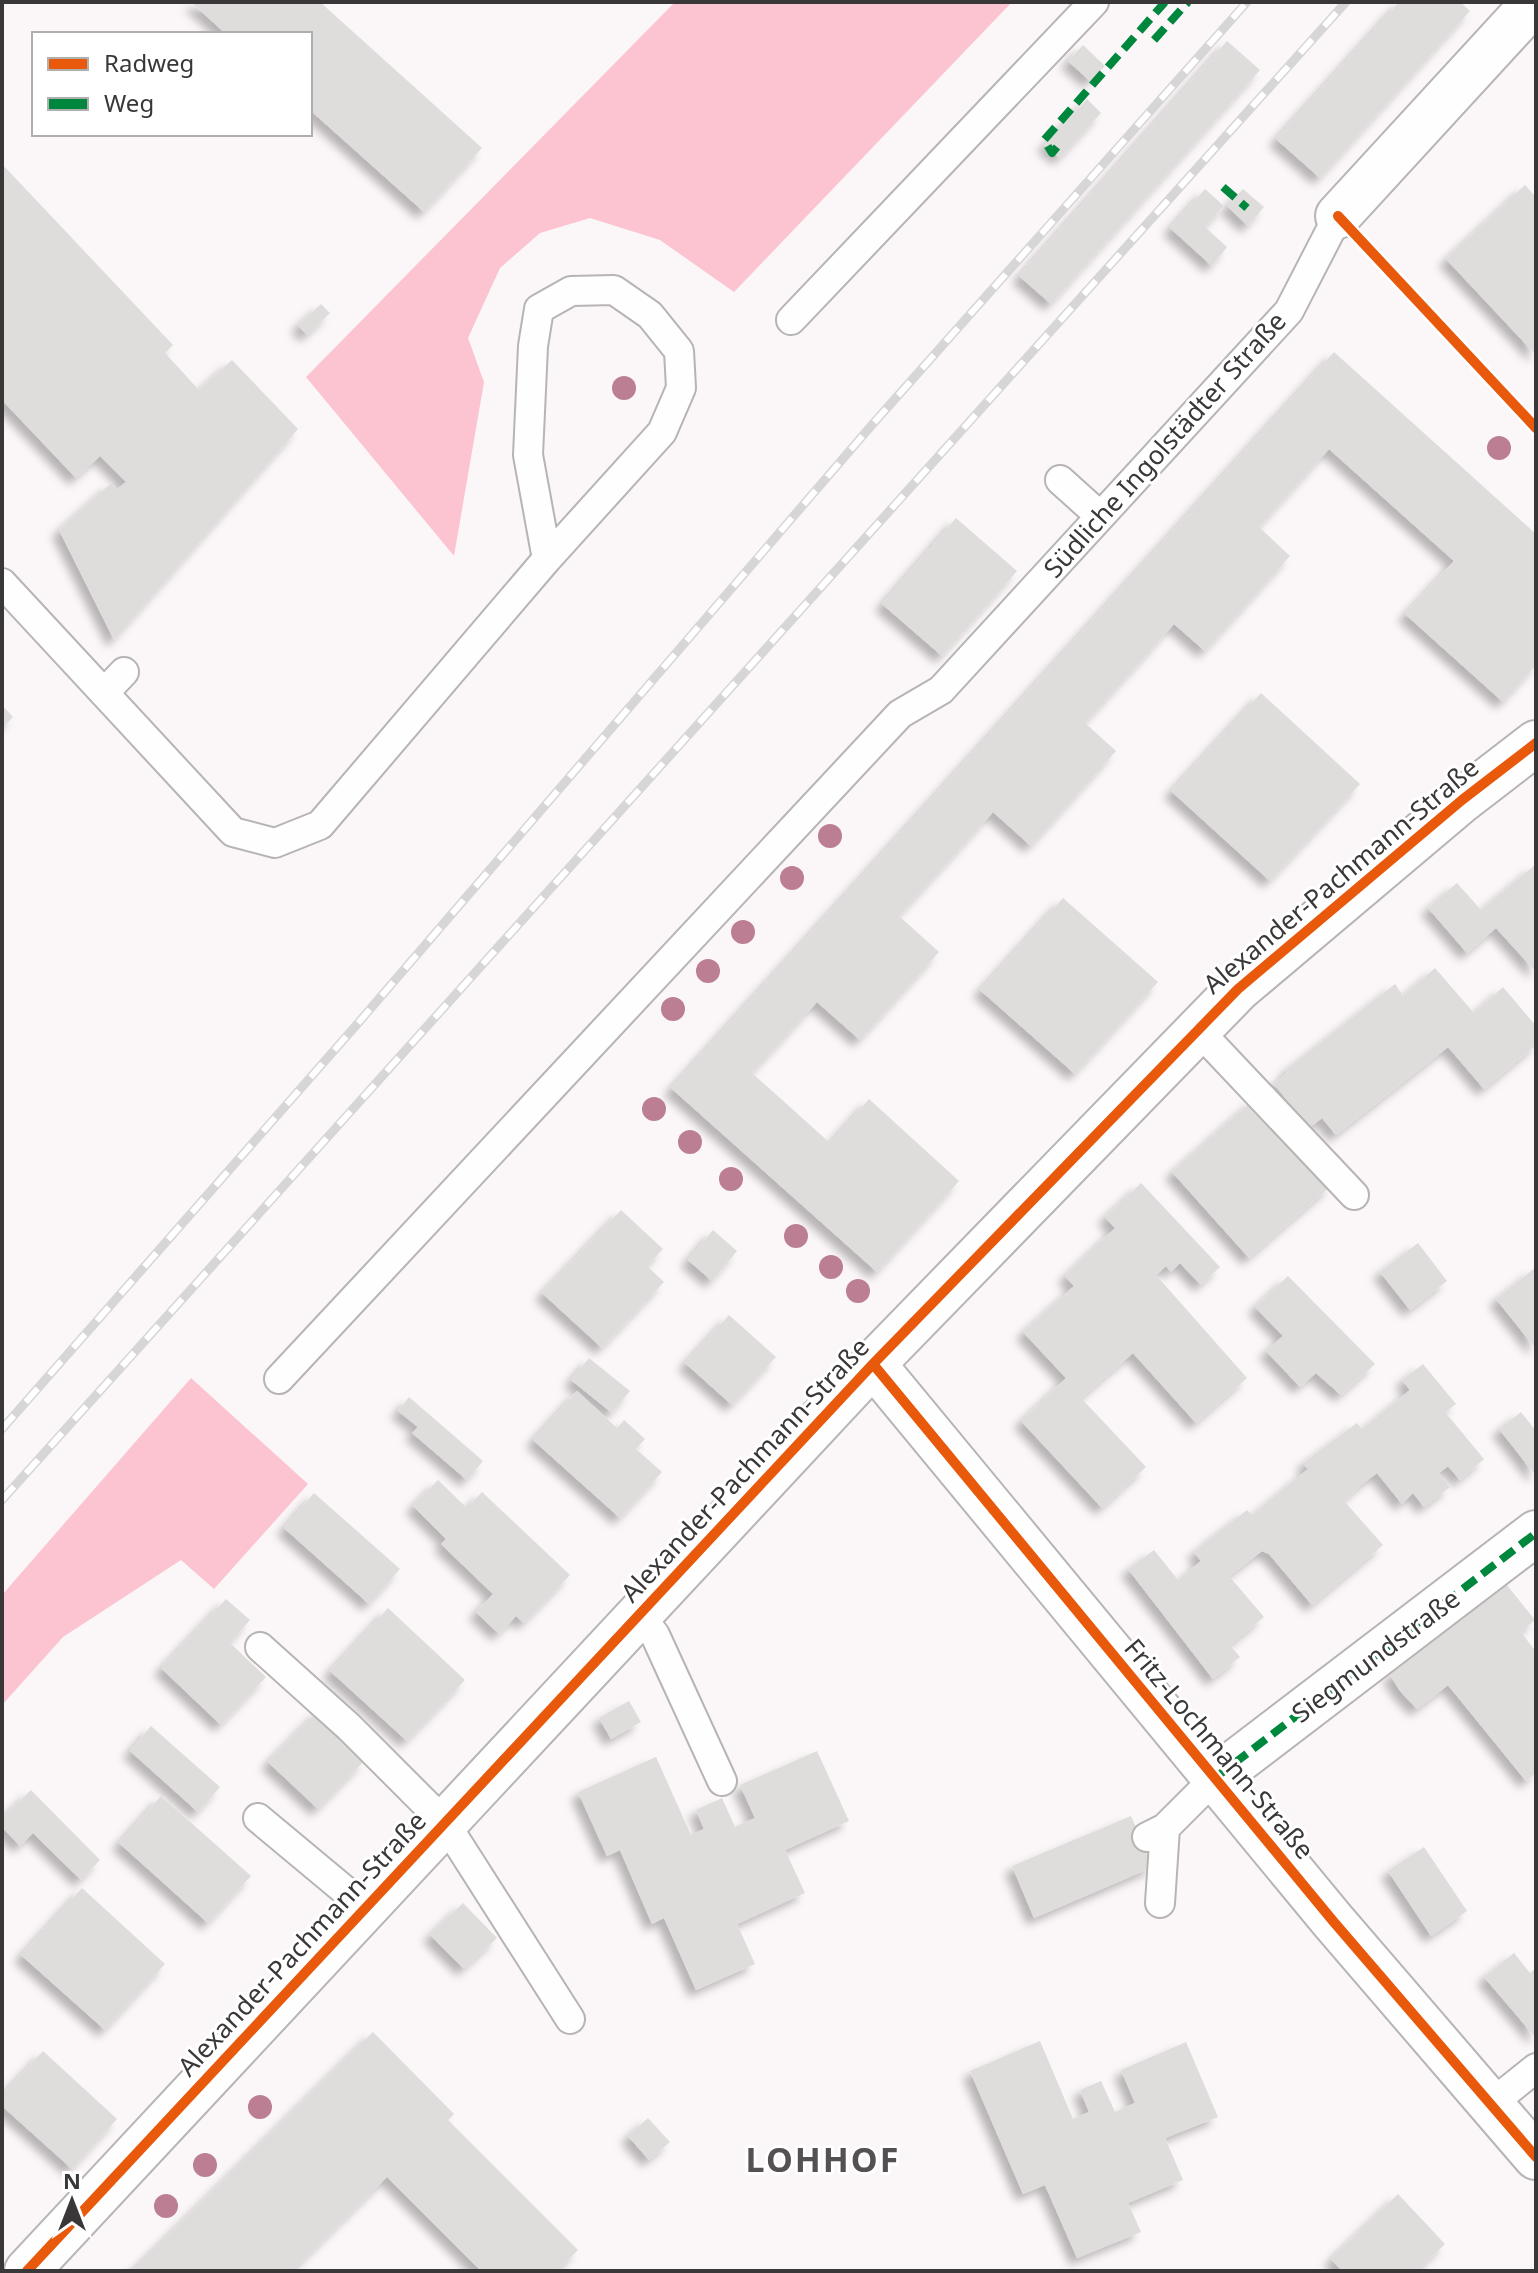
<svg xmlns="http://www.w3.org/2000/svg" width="1538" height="2273" font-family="'Noto Sans',sans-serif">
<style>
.forest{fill:#fbc4d0}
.building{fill:#dfdcdc;filter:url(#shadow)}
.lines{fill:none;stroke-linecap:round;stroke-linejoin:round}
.lane-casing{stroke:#b7b4b4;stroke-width:32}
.street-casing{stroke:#b7b4b4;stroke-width:48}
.lane{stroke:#fefefe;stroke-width:28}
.street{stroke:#fefefe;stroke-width:44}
.rail-casing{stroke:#d6d6d6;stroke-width:9}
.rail{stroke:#fff;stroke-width:6;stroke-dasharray:18;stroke-linecap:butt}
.quiet{stroke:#00873e;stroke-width:8;stroke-dasharray:16 8;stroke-linecap:butt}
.cycleway-casing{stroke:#fff;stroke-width:15}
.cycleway{stroke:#e8590c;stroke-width:10}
.tree{fill:#bb7e93}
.labels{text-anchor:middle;stroke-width:6;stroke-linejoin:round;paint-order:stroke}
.street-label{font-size:26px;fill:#393737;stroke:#fff}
.district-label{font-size:34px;font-weight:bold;letter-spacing:2px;fill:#555051;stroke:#fff}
</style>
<defs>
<filter id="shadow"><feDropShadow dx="-7" dy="7" stdDeviation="4" flood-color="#0004"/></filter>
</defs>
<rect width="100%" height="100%" fill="#fbf6f7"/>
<path class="forest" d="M 675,2 L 1012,2 L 734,292 L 660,240 L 590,218 L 540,233 L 500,268 L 468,338 L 484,382 L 454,556 L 306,377 Z
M 191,1378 L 308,1484 L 214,1589 L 181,1560 L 63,1637 L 2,1705 L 2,1595 Z"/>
<path class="building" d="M 191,2 L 320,2 L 482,148 L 424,212 L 310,110 L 310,34 L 226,34 Z
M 1399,2 L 1460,2 L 1470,11 L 1320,178 L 1276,139 Z
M 1227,41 L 1260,70 L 1051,304 L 1019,276 Z
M 1083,45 L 1105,66 L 1090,81 L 1068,61 Z
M 1087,99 L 1101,113 L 1060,158 L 1044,145 Z
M 2,164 L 173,345 L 165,353 L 199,390 L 232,360 L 298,429 L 114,640 L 59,530 L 111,483 L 117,489 L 126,482 L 100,456 L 76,478 L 2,400 Z
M 1525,185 L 1536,197 L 1536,355 L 1446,259 Z
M 1205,189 L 1224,206 L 1205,227 L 1227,247 L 1212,266 L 1170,228 Z
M 1243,189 L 1264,207 L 1248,226 L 1227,206 Z
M 321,304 L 330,313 L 307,335 L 298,325 Z
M 1334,352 L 1536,534 L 1536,665 L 1503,702 L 1405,614 L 1454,561 L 1329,449 L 1259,527 L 1290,556 L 1205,651 L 1174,624 L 1085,723 L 1116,751 L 1031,846 L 993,812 L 899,916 L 939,952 L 860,1040 L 817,1002 L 752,1073 L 830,1143 L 869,1099 L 959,1181 L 877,1272 L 671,1088 Z
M 956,518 L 1017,571 L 942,656 L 882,604 Z
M 1261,693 L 1360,784 L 1270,881 L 1171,791 Z
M 2,705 L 13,717 L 2,728 Z
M 1536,864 L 1536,972 L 1496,928 L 1467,953 L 1428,908 L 1457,883 L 1481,910 Z
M 1063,898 L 1158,982 L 1075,1074 L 980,990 Z
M 1435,968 L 1474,1013 L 1503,987 L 1536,1026 L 1536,1045 L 1484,1089 L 1448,1047 L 1336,1135 L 1322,1118 L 1309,1128 L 1274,1084 L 1287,1073 L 1286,1070 L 1395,984 L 1403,996 Z
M 1254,1099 L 1331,1186 L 1249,1258 L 1172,1172 Z
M 1141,1183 L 1220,1267 L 1201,1285 L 1180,1263 L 1171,1272 L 1166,1266 L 1156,1275 L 1247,1378 L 1196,1423 L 1133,1353 L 1081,1398 L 1146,1467 L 1102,1508 L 1021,1421 L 1066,1378 L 1023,1332 L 1074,1286 L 1065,1276 L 1115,1228 L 1105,1217 Z
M 621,1210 L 663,1249 L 647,1266 L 664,1282 L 602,1348 L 542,1293 Z
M 713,1230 L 737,1251 L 712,1281 L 688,1260 Z
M 1418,1243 L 1447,1281 L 1410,1310 L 1380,1272 Z
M 1536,1267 L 1536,1349 L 1496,1299 Z
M 1288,1276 L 1375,1364 L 1341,1395 L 1316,1373 L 1300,1387 L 1266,1351 L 1283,1336 L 1255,1307 Z
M 729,1315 L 776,1357 L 732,1405 L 685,1363 Z
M 589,1358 L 630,1391 L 612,1413 L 571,1380 Z
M 1423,1364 L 1456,1404 L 1445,1412 L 1484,1459 L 1460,1480 L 1448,1466 L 1439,1473 L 1450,1487 L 1424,1507 L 1413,1493 L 1402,1504 L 1377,1473 L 1362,1484 L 1344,1501 L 1383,1545 L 1312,1605 L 1269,1554 L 1262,1551 L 1229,1576 L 1264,1617 L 1230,1645 L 1240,1657 L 1213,1679 L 1128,1569 L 1154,1550 L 1178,1580 L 1201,1561 L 1194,1552 L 1216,1534 L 1247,1510 L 1252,1515 L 1308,1469 L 1303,1463 L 1357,1423 L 1362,1429 L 1410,1390 L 1402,1380 Z
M 577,1391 L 617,1428 L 624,1420 L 645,1439 L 636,1449 L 662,1472 L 620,1518 L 533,1440 Z
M 409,1397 L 483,1461 L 467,1480 L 412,1433 L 418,1427 L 398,1411 Z
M 1521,1412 L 1536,1431 L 1536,1476 L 1499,1429 Z
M 438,1480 L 467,1508 L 482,1492 L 570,1575 L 524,1623 L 516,1616 L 499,1634 L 476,1612 L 493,1594 L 441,1544 L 446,1539 L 413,1506 Z
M 314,1493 L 400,1569 L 369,1604 L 284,1528 Z
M 1506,1584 L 1535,1620 L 1521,1632 L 1536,1652 L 1536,1773 L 1526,1781 L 1448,1685 L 1417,1709 L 1400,1691 L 1390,1675 Z
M 226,1599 L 250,1620 L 230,1643 L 266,1677 L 221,1725 L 161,1668 Z
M 388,1608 L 465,1680 L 407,1741 L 330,1671 Z
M 629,1701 L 641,1722 L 611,1739 L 599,1718 Z
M 320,1709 L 365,1760 L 318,1809 L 268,1762 Z
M 151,1726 L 220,1787 L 198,1812 L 130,1751 Z
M 817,1751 L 849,1821 L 785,1850 L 805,1893 L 737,1924 L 755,1964 L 696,1990 L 664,1918 L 652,1924 L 620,1850 L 607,1856 L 578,1792 L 656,1757 L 691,1835 L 704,1829 L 696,1810 L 722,1798 L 735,1827 L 755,1818 L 740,1785 Z
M 31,1790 L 100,1860 L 81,1880 L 33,1833 L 20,1846 L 2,1827 L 2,1818 Z
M 161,1796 L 251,1876 L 208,1923 L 119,1843 Z
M 1131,1816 L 1153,1867 L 1034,1918 L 1012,1866 Z
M 1424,1847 L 1467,1911 L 1431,1936 L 1388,1871 Z
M 82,1888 L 165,1964 L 105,2030 L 21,1955 Z
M 463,1903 L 497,1938 L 464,1969 L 430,1935 Z
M 1514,1953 L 1530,1973 L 1536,1968 L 1536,2038 L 1484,1977 Z
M 373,2032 L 454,2114 L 448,2120 L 578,2250 L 557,2271 L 481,2271 L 387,2177 L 292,2271 L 132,2271 Z
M 1040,2041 L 1073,2119 L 1089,2112 L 1080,2090 L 1101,2081 L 1115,2112 L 1135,2103 L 1121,2070 L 1186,2042 L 1218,2117 L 1165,2138 L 1183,2180 L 1128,2203 L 1141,2232 L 1077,2258 L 1045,2185 L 1023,2194 L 970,2071 Z
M 43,2051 L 117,2119 L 72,2169 L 2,2106 L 2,2095 Z
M 648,2118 L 670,2142 L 649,2160 L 628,2136 Z
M 1398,2194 L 1445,2244 L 1417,2271 L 1342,2271 L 1331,2259 Z"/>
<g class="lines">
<defs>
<path id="lane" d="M 791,320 L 1094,2
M 1060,480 L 1100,516
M 2,583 L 233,832 L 275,843 L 320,825 L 547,559 L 662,432 L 681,388 L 679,351 L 650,315 L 614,290 L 571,291 L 539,309 L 533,346 L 528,455 L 547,559
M 104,693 L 124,672
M 1198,1030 L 1354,1195
M 279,1379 L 900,714 L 941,690 L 1289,311 L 1338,216
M 640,1615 L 655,1635 L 722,1781
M 260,1647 L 349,1727 L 445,1823 L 570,2019
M 258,1818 L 366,1908
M 1147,1837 L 1165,1828 L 1215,1778
M 1160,1903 L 1165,1828
M 1491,2104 L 1536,2068"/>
<path id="street" d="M 1338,216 L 1530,7
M 873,1364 L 1333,1921 L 1536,2157
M 1215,1778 L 1536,1533
M 27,2271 L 873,1364 L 1238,989 L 1462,800 L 1536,743"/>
</defs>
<use href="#lane" class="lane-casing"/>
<use href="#street" class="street-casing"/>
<use href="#lane" class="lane"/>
<use href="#street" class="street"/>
<defs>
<path id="rail" d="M 2,1429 L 359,1022 L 871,426 L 1247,2
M 2,1500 L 1346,2"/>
</defs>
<use href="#rail" class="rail-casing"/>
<use href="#rail" class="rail"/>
<path class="quiet" d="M 1154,40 L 1188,2
M 1057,147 L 1052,153 L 1044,140 L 1165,2
M 1223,187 L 1247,208
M 1215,1778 L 1536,1533"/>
<defs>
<path id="cycleway" d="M 1338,216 L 1536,428
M 873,1364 L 1333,1921 L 1536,2157
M 27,2271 L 873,1364 L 1238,989 L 1462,800 L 1536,743"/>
</defs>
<use href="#cycleway" class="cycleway-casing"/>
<use href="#cycleway" class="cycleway"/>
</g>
<g class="tree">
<circle cx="624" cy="388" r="12"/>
<circle cx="1499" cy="448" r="12"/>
<circle cx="830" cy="836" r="12"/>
<circle cx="792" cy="878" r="12"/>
<circle cx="743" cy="932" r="12"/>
<circle cx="708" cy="971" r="12"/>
<circle cx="673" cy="1009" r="12"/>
<circle cx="654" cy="1109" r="12"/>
<circle cx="690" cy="1142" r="12"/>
<circle cx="731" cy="1179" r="12"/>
<circle cx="796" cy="1236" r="12"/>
<circle cx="831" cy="1267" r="12"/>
<circle cx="858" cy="1291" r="12"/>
<circle cx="260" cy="2107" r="12"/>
<circle cx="205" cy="2165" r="12"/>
<circle cx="166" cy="2206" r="12"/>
</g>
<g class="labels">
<g class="street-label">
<text transform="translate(1165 445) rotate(-48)" y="9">Südliche Ingolstädter Straße</text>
<text transform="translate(1341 876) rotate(-40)" y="9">Alexander-Pachmann-Straße</text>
<text transform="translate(745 1470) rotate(-47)" y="9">Alexander-Pachmann-Straße</text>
<text transform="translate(1376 1656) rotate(-37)" y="9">Siegmundstraße</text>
<text transform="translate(1219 1749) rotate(50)" y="9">Fritz-Lochmann-Straße</text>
<text transform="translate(302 1944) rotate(-47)" y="9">Alexander-Pachmann-Straße</text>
</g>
<g class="district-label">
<text x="823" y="2172">LOHHOF</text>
</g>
</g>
<rect width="1538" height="2273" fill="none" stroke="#393737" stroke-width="8"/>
<rect x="32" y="32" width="280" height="104" fill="#ffffff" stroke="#b0afaf" stroke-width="2"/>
<rect x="48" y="58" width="40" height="12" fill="#e8590c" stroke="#b0afaf" stroke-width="2"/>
<text x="104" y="72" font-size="24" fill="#393737">Radweg</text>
<rect x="48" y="98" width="40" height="12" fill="#00873e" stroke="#b0afaf" stroke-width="2"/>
<text x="104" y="112" font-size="24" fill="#393737">Weg</text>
<g transform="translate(72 2201)" stroke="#ffffff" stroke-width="6" paint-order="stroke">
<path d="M0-6L14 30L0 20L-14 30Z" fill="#393737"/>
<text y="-12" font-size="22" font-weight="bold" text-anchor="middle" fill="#393737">N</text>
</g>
</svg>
